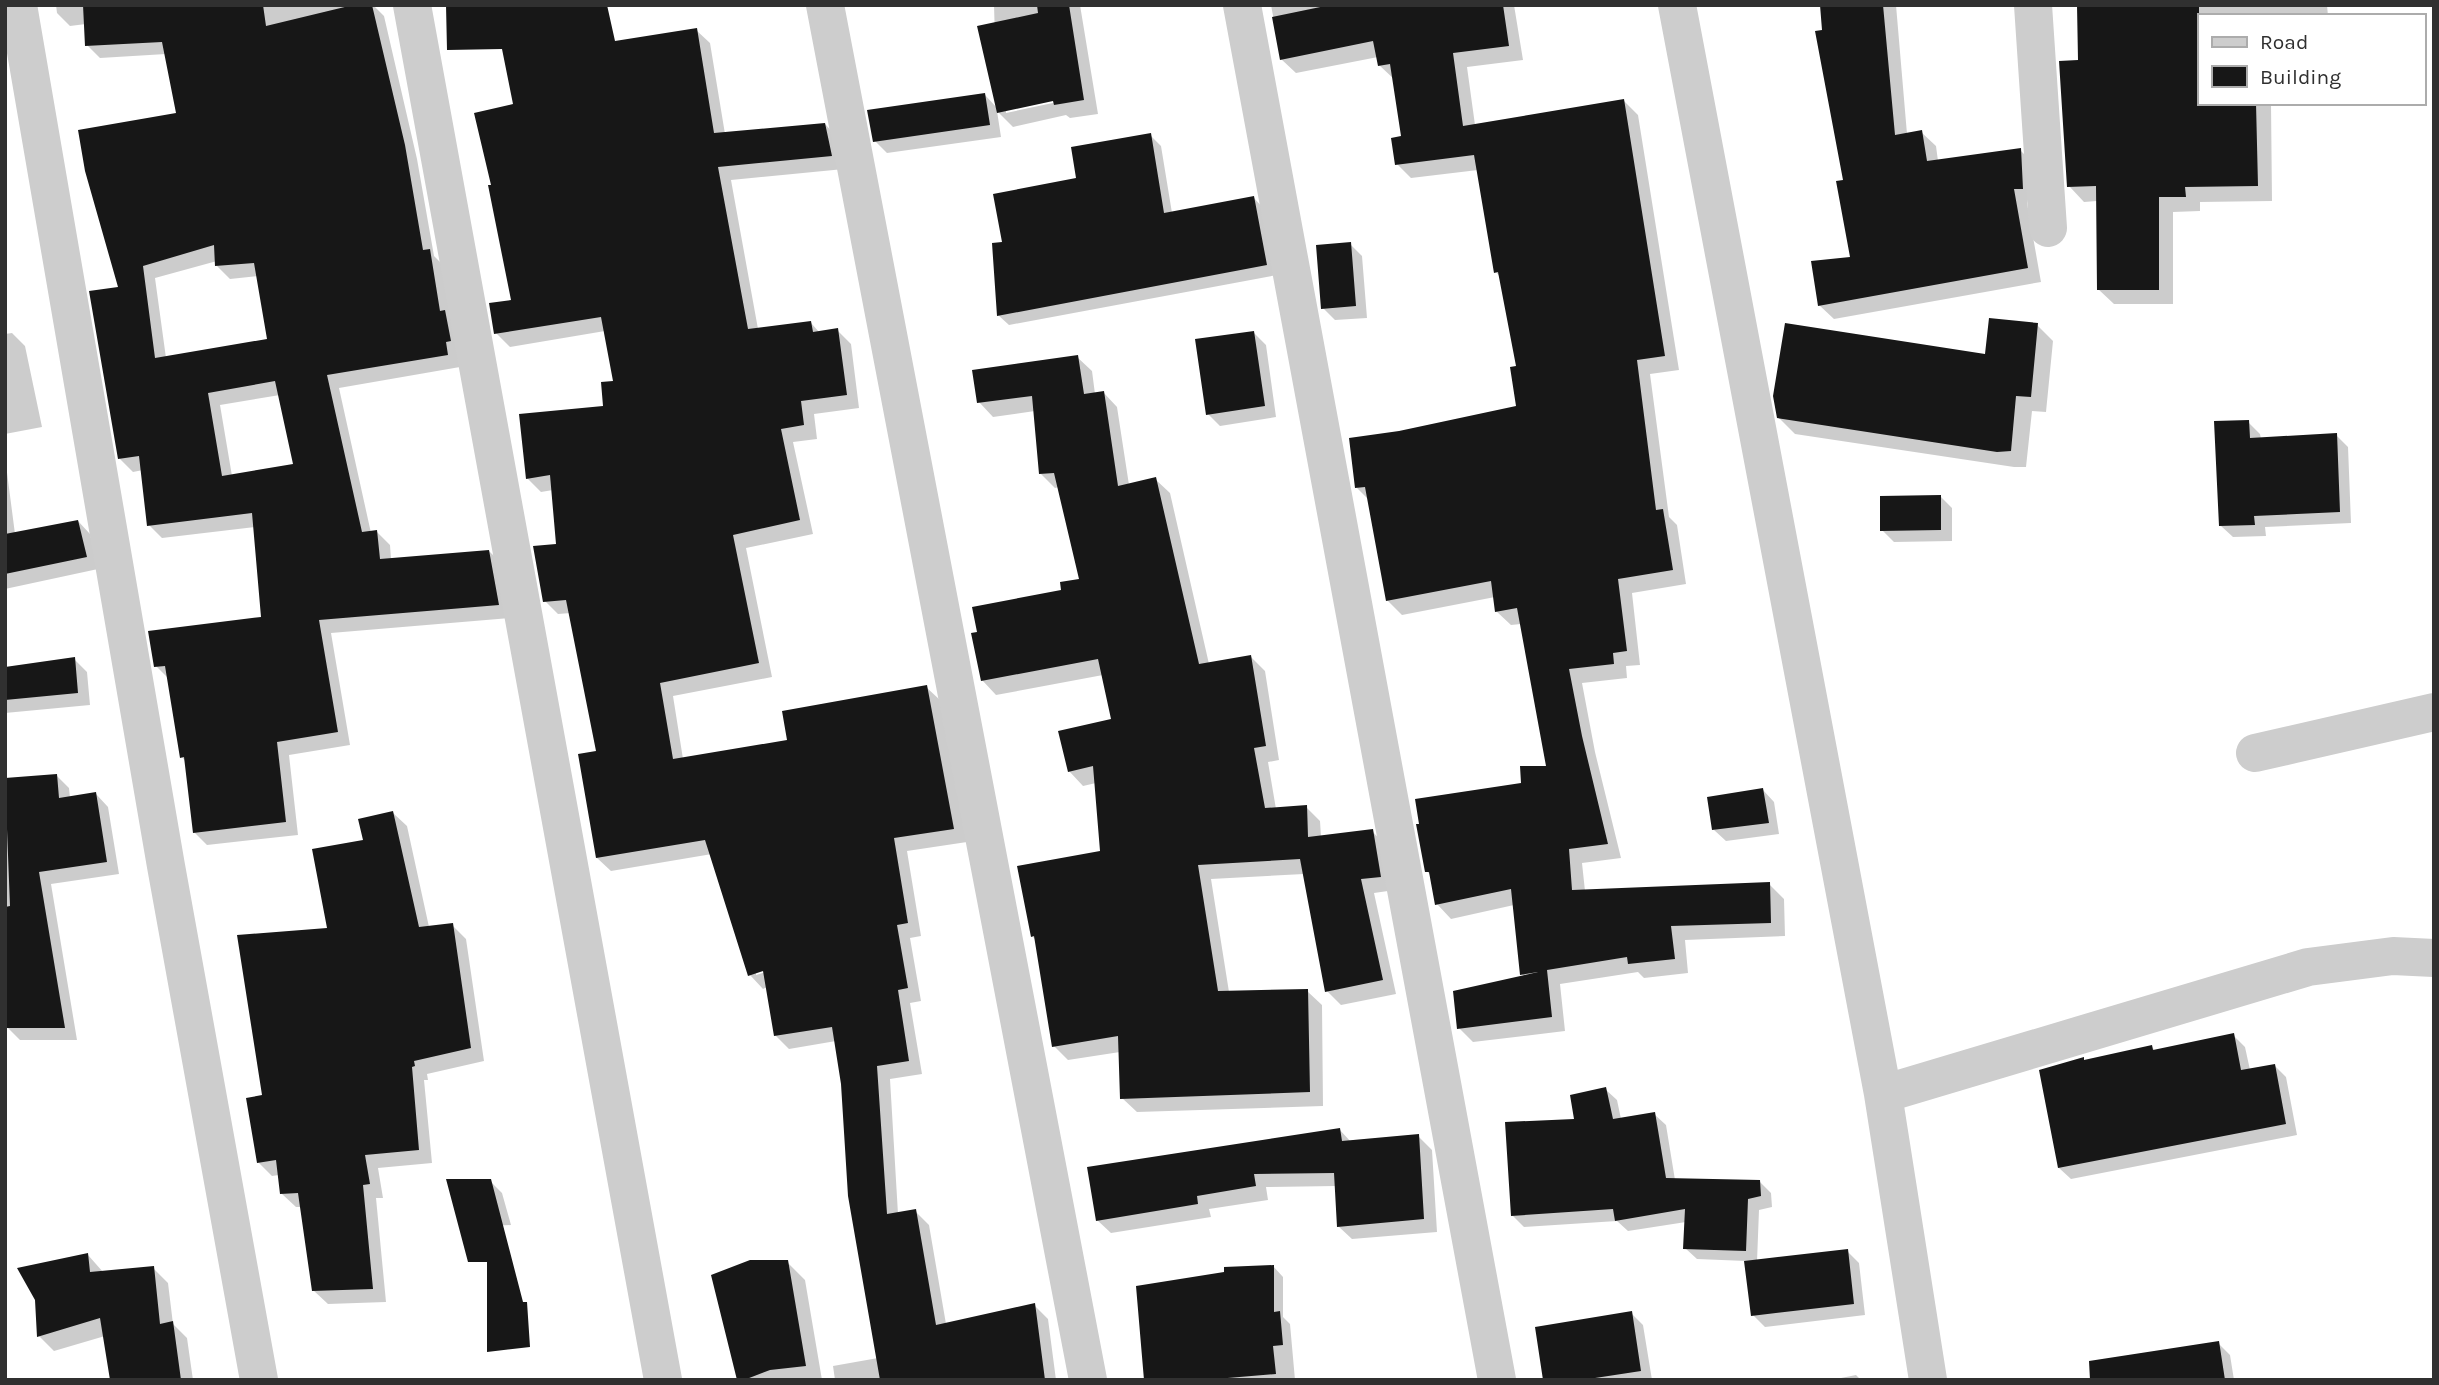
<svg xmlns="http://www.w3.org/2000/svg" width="2439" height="1385" font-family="Karla,sans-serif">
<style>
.shadow{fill:#0003;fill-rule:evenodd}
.building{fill:#171717;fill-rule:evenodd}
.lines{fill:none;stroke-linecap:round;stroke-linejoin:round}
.minor{stroke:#cdcdcd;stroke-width:38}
</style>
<rect width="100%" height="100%" fill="#fff"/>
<path class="shadow" d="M 56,5 L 348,5 L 349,8 L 373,5 L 384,16 L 417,159 L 434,256 L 442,264 L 460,367 L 339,388 L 371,533 L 377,532 L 390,545 L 391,559 L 489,551 L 502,564 L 511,618 L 331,633 L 350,745 L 289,755 L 298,835 L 207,845 L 194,832 L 186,762 L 182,757 L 169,679 L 156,666 L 263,619 L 255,527 L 162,538 L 149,525 L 143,470 L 133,472 L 120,459 L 120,289 L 178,114 L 166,54 L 100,58 L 87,45 L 86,24 L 70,26 L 57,13 ZM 217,261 L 217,266 L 230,279 L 258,276 L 269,341 L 166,358 L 155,278 ZM 280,395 L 296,465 L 232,476 L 220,405 Z
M 994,5 L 1080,5 L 1098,114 L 1070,118 L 1066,115 L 1013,127 L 997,111 L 1001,137 L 887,153 L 875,141 L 985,95 L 997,108 ZM 1061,97 L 1062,101 L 1006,113 L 1006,109 Z
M 1271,5 L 1514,5 L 1523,60 L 1467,67 L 1475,125 L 1623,100 L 1638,115 L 1679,370 L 1650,374 L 1669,517 L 1677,525 L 1686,584 L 1632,593 L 1640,665 L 1626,666 L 1627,678 L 1582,683 L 1595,752 L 1621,858 L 1582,863 L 1585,891 L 1769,884 L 1784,899 L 1785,936 L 1685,940 L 1688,973 L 1644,978 L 1638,972 L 1560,984 L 1565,1031 L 1473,1042 L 1459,1028 L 1525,977 L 1522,974 L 1514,905 L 1451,919 L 1437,904 L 1431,876 L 1427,871 L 1522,784 L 1549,768 L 1521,624 L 1511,625 L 1496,611 L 1495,597 L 1402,615 L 1387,600 L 1369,500 L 1357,488 L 1399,433 L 1518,407 L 1518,368 L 1501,278 L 1496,272 L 1478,170 L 1411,178 L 1397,164 L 1402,138 L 1395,80 L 1379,65 L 1378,57 L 1296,73 L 1281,59 Z
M 1822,5 L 1896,5 L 1907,134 L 1921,132 L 1936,146 L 1938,161 L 2020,150 L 2034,164 L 2027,203 L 2041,282 L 1834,319 L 1819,305 L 1852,258 L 1845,181 Z
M 2079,5 L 2327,5 L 2328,16 L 2199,16 L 2199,103 L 2271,103 L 2272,201 L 2200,202 L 2200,211 L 2173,212 L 2173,304 L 2114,304 L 2098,289 L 2097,201 L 2084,202 L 2069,186 L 2080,61 Z
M 696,30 L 710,43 L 725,134 L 825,124 L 838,138 L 844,169 L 731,180 L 758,329 L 811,323 L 820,333 L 837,330 L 851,344 L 859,408 L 814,414 L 817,439 L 793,442 L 813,534 L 746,548 L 772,677 L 673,696 L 683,759 L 789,742 L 926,687 L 940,700 L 967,842 L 907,851 L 921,936 L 910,938 L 921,1001 L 910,1003 L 922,1074 L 890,1079 L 898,1214 L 915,1211 L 929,1225 L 946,1324 L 1034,1305 L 1048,1319 L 1056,1380 L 835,1380 L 833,1366 L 878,1358 L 836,1041 L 789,1049 L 775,1035 L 767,987 L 763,989 L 750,975 L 712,854 L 611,871 L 597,858 L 598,752 L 571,613 L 558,614 L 545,601 L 558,546 L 553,490 L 541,492 L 527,478 L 605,408 L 615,382 L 605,331 L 510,347 L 496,333 L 513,301 L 493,186 L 515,105 ZM 772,970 L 756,975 L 756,972 Z
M 1150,135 L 1161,146 L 1172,213 L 1254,198 L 1264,209 L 1277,275 L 1009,325 L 998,315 L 1078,180 Z
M 1350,244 L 1362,256 L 1367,318 L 1335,320 L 1323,308 Z
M 2037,325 L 2053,341 L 2046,412 L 2032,411 L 2026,467 L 2014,467 L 1795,434 L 1779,418 L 1987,356 Z
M 12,333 L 25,346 L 42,427 L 5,434 L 5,334 Z
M 1254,333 L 1266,345 L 1276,417 L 1220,426 L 1208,414 Z
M 1077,357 L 1092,371 L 1095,394 L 1103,392 L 1117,407 L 1129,485 L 1155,479 L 1170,493 L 1209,664 L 1250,656 L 1265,671 L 1279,760 L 1268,762 L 1276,809 L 1306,807 L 1320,821 L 1321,837 L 1372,831 L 1386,846 L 1395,890 L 1374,893 L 1396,994 L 1341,1005 L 1327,991 L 1304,874 L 1211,879 L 1229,992 L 1307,991 L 1322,1005 L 1323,1106 L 1137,1112 L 1122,1098 L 1120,1052 L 1068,1060 L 1054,1046 L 1036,940 L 1032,936 L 1102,852 L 1096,783 L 1083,786 L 1069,771 L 1114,720 L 1103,675 L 996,695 L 982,680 L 1063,591 L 1081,580 L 1059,487 L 1055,488 L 1040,473 L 1035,411 L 993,417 L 979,402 Z
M 2248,422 L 2260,434 L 2261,439 L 2336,435 L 2348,447 L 2351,523 L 2265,527 L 2266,536 L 2233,537 L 2221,526 Z
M 5,457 L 15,534 L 78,521 L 90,534 L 98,569 L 5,589 Z
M 1941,497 L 1952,508 L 1952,541 L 1894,542 L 1882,530 Z
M 74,659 L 87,672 L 90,705 L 5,713 L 5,669 Z
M 56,775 L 69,788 L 70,798 L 96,794 L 108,807 L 119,874 L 51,884 L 77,1040 L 20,1040 L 7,1027 L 5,1018 L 5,779 Z
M 1763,790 L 1774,802 L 1779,834 L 1726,841 L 1714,830 Z
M 393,813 L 407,826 L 429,927 L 452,925 L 466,939 L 484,1061 L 427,1074 L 428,1080 L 424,1080 L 432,1163 L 378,1168 L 383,1198 L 376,1198 L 386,1302 L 328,1304 L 314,1291 L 302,1207 L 296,1207 L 282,1194 L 279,1175 L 272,1176 L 258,1162 L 264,1097 L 365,841 Z
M 2233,1035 L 2245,1047 L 2250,1070 L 2274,1065 L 2286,1077 L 2297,1135 L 2071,1179 L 2059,1168 L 2083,1059 L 2085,1061 L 2152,1047 L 2155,1051 Z
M 1605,1089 L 1617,1100 L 1621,1119 L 1654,1114 L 1666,1125 L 1675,1180 L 1760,1182 L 1771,1193 L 1772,1207 L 1759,1210 L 1757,1262 L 1847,1251 L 1859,1263 L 1865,1315 L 1765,1327 L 1753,1315 L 1746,1261 L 1697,1259 L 1685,1248 L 1686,1222 L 1628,1231 L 1617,1221 L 1524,1227 L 1512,1215 L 1577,1120 Z
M 1339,1129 L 1351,1142 L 1418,1136 L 1432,1150 L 1437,1232 L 1352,1239 L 1338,1226 L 1336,1186 L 1266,1187 L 1268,1200 L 1209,1209 L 1211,1217 L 1111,1233 L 1097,1220 Z
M 490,1181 L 502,1193 L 511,1225 L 469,1227 Z
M 88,1255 L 103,1272 L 153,1268 L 168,1283 L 173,1324 L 187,1338 L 193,1380 L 112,1380 L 105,1336 L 54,1351 L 39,1336 Z
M 787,1262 L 805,1280 L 822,1380 L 739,1380 Z
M 1273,1266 L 1283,1277 L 1283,1317 L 1290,1324 L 1295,1380 L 1146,1380 Z
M 1631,1313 L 1643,1325 L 1652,1380 L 1544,1380 Z
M 2218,1343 L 2230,1355 L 2234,1380 L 2149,1380 Z
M 1856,1375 L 1861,1380 L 1831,1380 Z"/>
<path class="building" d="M 83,5 L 263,5 L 266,26 L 353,5 L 372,5 L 405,145 L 423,250 L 430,249 L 440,311 L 445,310 L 451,341 L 446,342 L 448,355 L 327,375 L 362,532 L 377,530 L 380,559 L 489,550 L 499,605 L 319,620 L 338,732 L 277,742 L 286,822 L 193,833 L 184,757 L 180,758 L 165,666 L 154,667 L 148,631 L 261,617 L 252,513 L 147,526 L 139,456 L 118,459 L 89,291 L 118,287 L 85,171 L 78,130 L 176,113 L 162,42 L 85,46 ZM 214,245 L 215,266 L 254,263 L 267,339 L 155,358 L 143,266 ZM 275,381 L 293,464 L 222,476 L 208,393 Z
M 446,5 L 607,5 L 615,41 L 697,28 L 714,133 L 825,123 L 832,156 L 718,167 L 748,329 L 811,321 L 813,332 L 838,328 L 847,395 L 801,401 L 804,425 L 781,429 L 800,520 L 733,535 L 759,663 L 660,683 L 673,759 L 787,740 L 782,711 L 927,685 L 954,829 L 894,838 L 908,923 L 897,925 L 908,988 L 898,990 L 909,1061 L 877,1066 L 887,1214 L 916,1209 L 936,1325 L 1035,1303 L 1045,1380 L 880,1380 L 848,1196 L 841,1084 L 832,1027 L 774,1036 L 763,971 L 748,976 L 705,840 L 596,858 L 578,754 L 596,751 L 566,600 L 543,602 L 533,546 L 556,544 L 550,475 L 526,479 L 519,414 L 603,406 L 601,382 L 613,381 L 601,317 L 494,334 L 489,303 L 511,300 L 488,185 L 491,185 L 474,113 L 513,104 L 502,49 L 447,50 Z
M 1037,5 L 1069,5 L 1084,100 L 1054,105 L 1053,101 L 997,113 L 977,26 L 1038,13 Z
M 1330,5 L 1503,5 L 1509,46 L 1453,53 L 1463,126 L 1624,99 L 1665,356 L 1637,360 L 1656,510 L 1663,509 L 1673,570 L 1618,579 L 1627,651 L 1613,653 L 1614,664 L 1569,669 L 1582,736 L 1608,844 L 1569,849 L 1572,890 L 1770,882 L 1771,923 L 1671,926 L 1675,959 L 1628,964 L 1627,957 L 1547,970 L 1552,1017 L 1457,1029 L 1453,991 L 1538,972 L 1520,975 L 1511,889 L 1435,905 L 1429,872 L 1425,872 L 1416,824 L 1419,824 L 1415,799 L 1521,783 L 1520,766 L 1546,766 L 1517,608 L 1495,612 L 1491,581 L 1386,601 L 1365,487 L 1355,488 L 1349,438 L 1399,431 L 1516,406 L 1510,367 L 1516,366 L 1498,272 L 1494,273 L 1474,155 L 1395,165 L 1391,138 L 1401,136 L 1390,64 L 1378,66 L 1373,41 L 1280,60 L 1272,17 Z
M 1820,5 L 1883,5 L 1895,135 L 1922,130 L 1927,161 L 2021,148 L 2023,189 L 2014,189 L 2028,268 L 1818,306 L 1811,261 L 1850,257 L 1836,181 L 1843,180 L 1815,31 L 1822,30 Z
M 2077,5 L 2199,5 L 2199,103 L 2256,103 L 2258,186 L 2185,187 L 2186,197 L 2159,197 L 2159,290 L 2097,290 L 2096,186 L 2067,187 L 2059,61 L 2078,60 Z
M 985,93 L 990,125 L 873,142 L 867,110 Z
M 1151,133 L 1164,213 L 1254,196 L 1267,265 L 997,316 L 992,243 L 1002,242 L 993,194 L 1076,178 L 1071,147 Z
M 1351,242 L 1356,306 L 1321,309 L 1316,245 Z
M 1989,318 L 2038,323 L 2031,397 L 2016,396 L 2011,451 L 1997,452 L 1777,418 L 1773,396 L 1785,323 L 1985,354 Z
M 1254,331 L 1265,406 L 1206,415 L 1195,339 Z
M 1078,355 L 1084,394 L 1104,391 L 1118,486 L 1156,477 L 1199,664 L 1251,655 L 1266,746 L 1254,748 L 1265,808 L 1307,805 L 1308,837 L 1373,829 L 1381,877 L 1361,879 L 1383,980 L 1325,992 L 1300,859 L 1198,865 L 1218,991 L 1308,989 L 1310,1092 L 1120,1099 L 1118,1036 L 1052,1047 L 1034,936 L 1031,937 L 1017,866 L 1100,851 L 1093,766 L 1068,772 L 1058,731 L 1111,719 L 1098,659 L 981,681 L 971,633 L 977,632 L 972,607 L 1061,590 L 1060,582 L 1079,579 L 1054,473 L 1039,474 L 1032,396 L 977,403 L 972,370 Z
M 2249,420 L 2250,438 L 2337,433 L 2340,512 L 2254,516 L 2255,525 L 2219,526 L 2214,421 Z
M 1941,495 L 1941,530 L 1880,531 L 1880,496 Z
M 78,520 L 87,557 L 5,574 L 5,534 Z
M 75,657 L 78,693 L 5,700 L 5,667 Z
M 57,774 L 59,798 L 96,792 L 107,862 L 39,872 L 65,1028 L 5,1028 L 5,907 L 10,906 L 5,778 Z
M 1763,788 L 1769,823 L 1712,830 L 1707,797 Z
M 393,811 L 419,927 L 453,923 L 471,1048 L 414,1061 L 415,1066 L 412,1067 L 419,1150 L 365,1155 L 370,1184 L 363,1185 L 373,1289 L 312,1291 L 298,1193 L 280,1194 L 276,1160 L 257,1163 L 246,1098 L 262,1095 L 237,935 L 327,928 L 312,849 L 363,840 L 358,819 Z
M 2234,1033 L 2241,1070 L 2275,1064 L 2286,1124 L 2058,1168 L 2039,1070 L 2084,1057 L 2084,1060 L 2152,1045 L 2153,1050 Z
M 1606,1087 L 1613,1119 L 1655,1112 L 1666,1178 L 1760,1180 L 1761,1196 L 1748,1199 L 1746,1251 L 1683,1249 L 1685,1209 L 1615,1221 L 1613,1209 L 1511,1216 L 1505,1122 L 1574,1119 L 1570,1095 Z
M 1340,1128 L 1342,1141 L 1419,1134 L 1424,1219 L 1337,1227 L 1334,1173 L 1254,1174 L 1256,1186 L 1197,1196 L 1198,1204 L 1096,1221 L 1087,1167 Z
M 446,1179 L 491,1179 L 523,1302 L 527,1302 L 530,1347 L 487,1352 L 487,1262 L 468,1262 Z
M 1848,1249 L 1854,1304 L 1751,1316 L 1744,1261 Z
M 88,1253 L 90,1272 L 154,1266 L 160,1324 L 173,1321 L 181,1380 L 110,1380 L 100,1318 L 37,1337 L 35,1300 L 17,1268 Z
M 750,1260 L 788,1260 L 806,1366 L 770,1370 L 744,1380 L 737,1380 L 711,1275 Z
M 1274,1265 L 1274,1312 L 1280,1311 L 1283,1345 L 1273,1346 L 1276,1374 L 1204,1380 L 1144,1380 L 1136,1286 L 1224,1272 L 1224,1267 Z
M 1632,1311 L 1641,1371 L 1582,1380 L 1543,1380 L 1535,1327 Z
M 2219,1341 L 2225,1380 L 2090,1380 L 2089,1361 Z"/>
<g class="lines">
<path class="minor" d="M 18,5 L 166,866 L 259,1380
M 412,5 L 663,1380
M 825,5 L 1088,1380
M 1242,5 L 1497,1380
M 1677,5 L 1883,1094 L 1928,1380
M 2033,5 L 2048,228
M 2255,753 L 2434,712
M 1883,1094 L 2308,967 L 2393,956 L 2434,958"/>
</g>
<rect width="2439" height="1385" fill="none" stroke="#303030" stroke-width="14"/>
<rect x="2198" y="14" width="228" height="91" fill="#ffffff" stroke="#acacac" stroke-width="2"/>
<rect x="2212" y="37" width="35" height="10" fill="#cdcdcd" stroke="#acacac" stroke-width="2"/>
<text x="2260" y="49" font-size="21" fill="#303030">Road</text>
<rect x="2212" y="66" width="35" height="21" fill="#171717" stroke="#acacac" stroke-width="2"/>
<text x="2260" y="84" font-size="21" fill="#303030">Building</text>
</svg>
